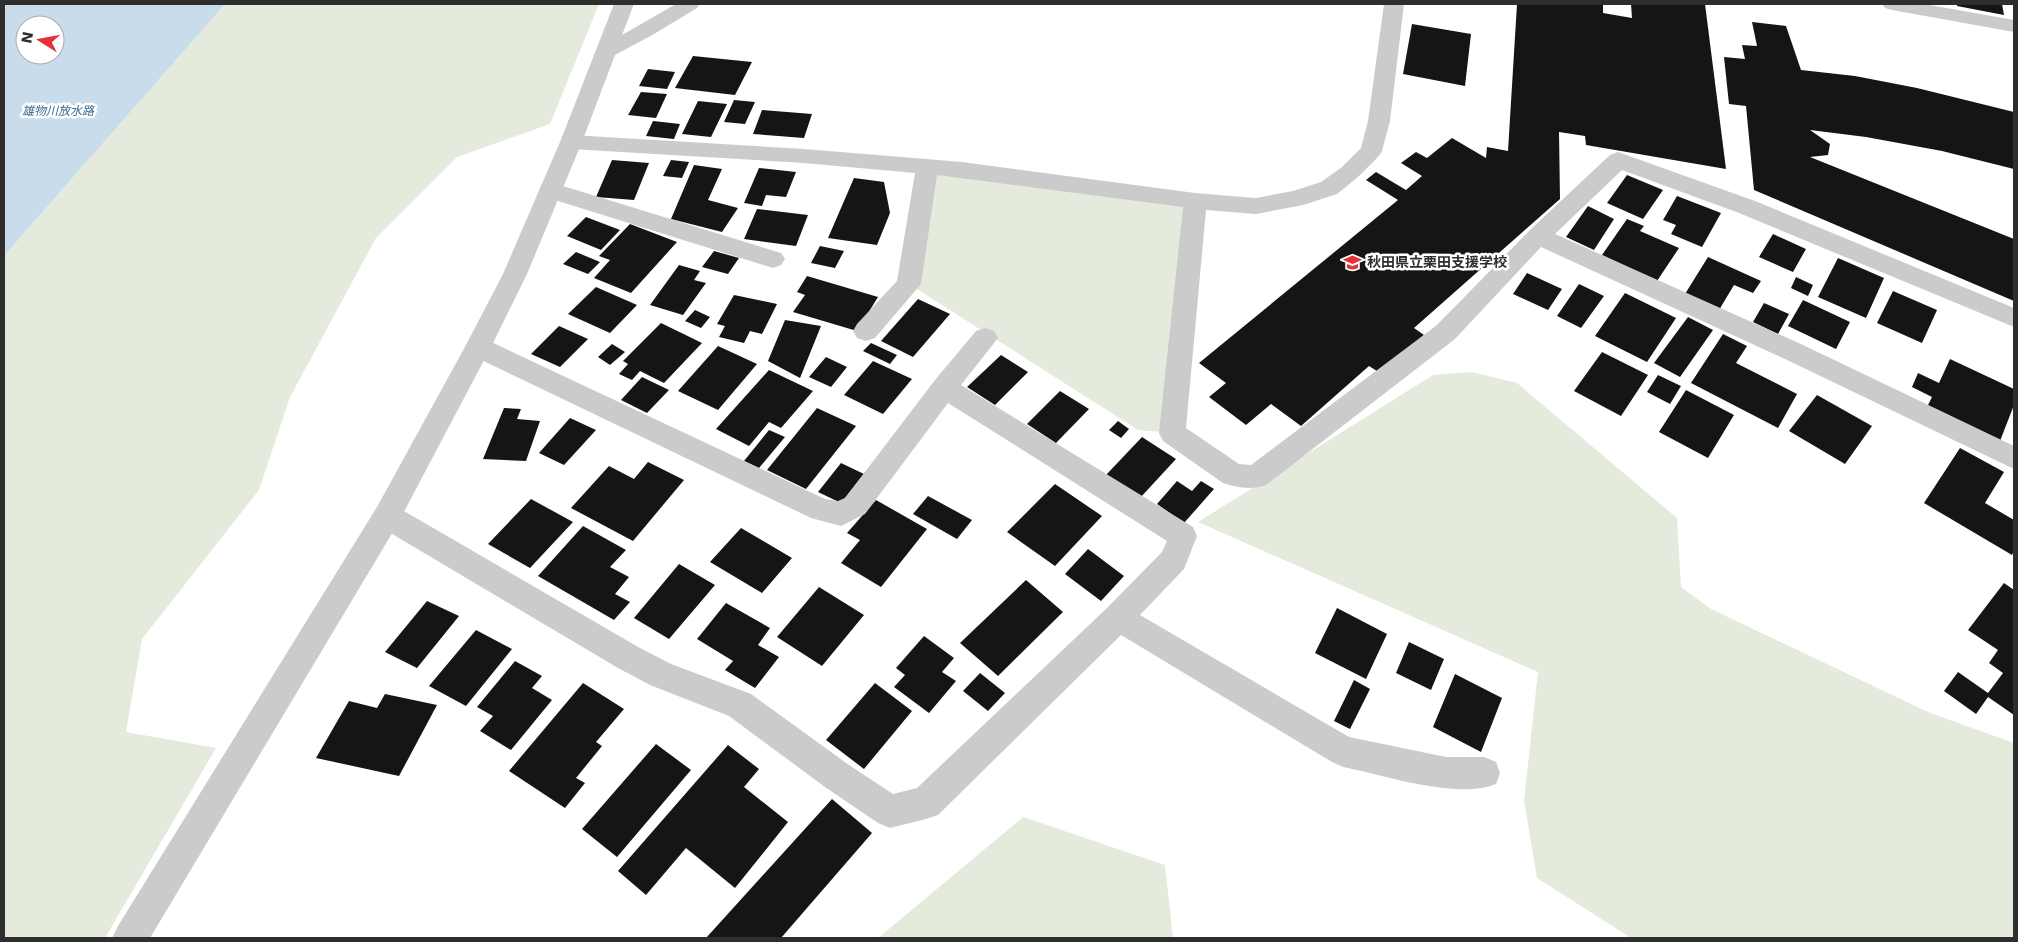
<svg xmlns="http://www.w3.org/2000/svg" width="2018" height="942" font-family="'DejaVu Sans','Noto Sans JP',sans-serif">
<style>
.green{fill:#e4ebdc}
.water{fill:#c8dceb;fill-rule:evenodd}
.building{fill:#151515}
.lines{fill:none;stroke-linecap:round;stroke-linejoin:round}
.minor{fill:#cbcbcb;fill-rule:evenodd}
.tertiary{fill:#cbcbcb;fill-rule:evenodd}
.labels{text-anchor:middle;stroke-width:5;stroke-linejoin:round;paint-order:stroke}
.far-water-label{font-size:12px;font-style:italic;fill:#3c6d90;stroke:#fff}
.poi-label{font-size:14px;font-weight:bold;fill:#2e2e2e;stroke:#fff;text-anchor:start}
</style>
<rect width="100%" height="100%" fill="#fff"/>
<path class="green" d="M 225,4 L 599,4 L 550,124 L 457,157 L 376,238 L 290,397 L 259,490 L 142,639 L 126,732 L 216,748 L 105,938 L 4,938 L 4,256 Z
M 927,167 L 1195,201 L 1172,433 L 1138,430 L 909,284 Z
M 1472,372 L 1517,383 L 1677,518 L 1681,587 L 1711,609 L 1928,712 L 2014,743 L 2014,938 L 1631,938 L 1537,878 L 1524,801 L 1538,672 L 1198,522 L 1433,375 Z
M 1023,817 L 1165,865 L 1173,938 L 878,938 Z"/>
<path class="water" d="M 4,4 L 225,4 L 4,256 ZM 25,25 L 55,25 L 55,55 L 25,55 Z"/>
<path class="building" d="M 1517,4 L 1603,4 L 1603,13 L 1632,18 L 1631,4 L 1705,4 L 1726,169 L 1586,145 L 1585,136 L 1559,132 L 1560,199 L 1414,328 L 1424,335 L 1380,373 L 1369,366 L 1301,426 L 1271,404 L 1246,425 L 1209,397 L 1226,383 L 1199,363 L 1398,200 L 1366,180 L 1376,172 L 1406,190 L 1422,176 L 1401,163 L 1416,152 L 1427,158 L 1452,138 L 1486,158 L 1487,147 L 1508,151 Z
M 1957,4 L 2002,4 L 2004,15 L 1957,6 Z
M 1752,22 L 1786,26 L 1801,70 L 1855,76 L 1917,88 L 2014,112 L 2014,169 L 1942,151 L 1866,137 L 1810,130 L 1830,144 L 1828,155 L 1810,157 L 2014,239 L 2014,301 L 1754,190 L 1746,106 L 1729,104 L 1724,57 L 1745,59 L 1742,45 L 1757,46 Z
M 1412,24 L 1471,34 L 1465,86 L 1403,74 Z
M 693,56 L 752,62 L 735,95 L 675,88 Z
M 648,69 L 675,72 L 667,89 L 639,86 Z
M 641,92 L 667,94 L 656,118 L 628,115 Z
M 734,100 L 755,102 L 745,124 L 724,122 Z
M 698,101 L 727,104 L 711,137 L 682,134 Z
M 762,110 L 812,114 L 804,138 L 753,134 Z
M 653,121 L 680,124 L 674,139 L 646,136 Z
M 612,160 L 649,163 L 634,200 L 596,197 Z
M 671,160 L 689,162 L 682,178 L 663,176 Z
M 694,165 L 722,169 L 708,200 L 738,208 L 722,232 L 671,219 Z
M 759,168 L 796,172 L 786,197 L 766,195 L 762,206 L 744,203 Z
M 1627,175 L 1663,190 L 1643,219 L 1607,203 Z
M 854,178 L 884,182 L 890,213 L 877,245 L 828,238 Z
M 1677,196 L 1721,213 L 1702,247 L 1671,234 L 1676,225 L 1663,220 Z
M 1588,206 L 1614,219 L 1594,250 L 1566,237 Z
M 757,209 L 808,215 L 796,246 L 744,239 Z
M 586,217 L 620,230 L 601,250 L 567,236 Z
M 1627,219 L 1644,226 L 1640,231 L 1679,248 L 1657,281 L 1602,255 Z
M 630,224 L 677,242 L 631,293 L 594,278 L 610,260 L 599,256 Z
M 1773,234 L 1806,249 L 1793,272 L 1759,257 Z
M 820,246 L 844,251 L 835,268 L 811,263 Z
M 714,251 L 739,258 L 728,274 L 702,267 Z
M 576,252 L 600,262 L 588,274 L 563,264 Z
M 1708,257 L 1761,281 L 1753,293 L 1734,285 L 1719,310 L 1685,294 Z
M 1838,258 L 1884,278 L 1866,318 L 1818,297 Z
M 679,265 L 700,271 L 694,280 L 706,283 L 683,315 L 650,305 Z
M 1527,273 L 1562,289 L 1548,310 L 1513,294 Z
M 807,276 L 878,297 L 857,331 L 793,312 L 805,295 L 797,292 Z
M 1796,277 L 1813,285 L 1808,296 L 1791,288 Z
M 1579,284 L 1604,296 L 1581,328 L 1557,316 Z
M 596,287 L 637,305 L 610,333 L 568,314 Z
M 1893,291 L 1937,310 L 1922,343 L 1877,323 Z
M 1625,293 L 1676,318 L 1647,362 L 1595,336 Z
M 734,295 L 777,304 L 762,334 L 750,331 L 744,343 L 719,337 L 725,326 L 717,324 Z
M 918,299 L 950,314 L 913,357 L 881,341 Z
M 1803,300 L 1850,322 L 1836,349 L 1788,326 Z
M 1764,303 L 1789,314 L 1778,334 L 1753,322 Z
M 695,310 L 710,317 L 701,328 L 685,321 Z
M 1688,317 L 1713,330 L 1680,377 L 1654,363 Z
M 785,320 L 821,326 L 800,378 L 768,361 Z
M 661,323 L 702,343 L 664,383 L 640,371 L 632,380 L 619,374 L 628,364 L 623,361 Z
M 559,326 L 588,339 L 560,367 L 531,354 Z
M 1723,334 L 1747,346 L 1736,363 L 1797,394 L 1778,428 L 1691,383 Z
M 871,343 L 897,355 L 890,364 L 863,351 Z
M 612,344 L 625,352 L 610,365 L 598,357 Z
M 718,346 L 757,364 L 718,410 L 678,391 Z
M 1602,352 L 1648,375 L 1621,416 L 1574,391 Z
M 1001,355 L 1028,372 L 995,405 L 967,387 Z
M 826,357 L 847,367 L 831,387 L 809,377 Z
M 1950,359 L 2014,389 L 2014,405 L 2000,441 L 1927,407 L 1932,397 L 1912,387 L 1918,373 L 1939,383 Z
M 873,361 L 912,379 L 883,414 L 844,395 Z
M 769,370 L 813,391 L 781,428 L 769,422 L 749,446 L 716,429 Z
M 1658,375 L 1681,386 L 1670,404 L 1647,392 Z
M 642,377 L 669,390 L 647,413 L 621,400 Z
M 1686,390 L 1734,415 L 1708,458 L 1659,432 Z
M 1060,391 L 1089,409 L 1056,443 L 1027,424 Z
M 1817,395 L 1872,426 L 1845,464 L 1789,431 Z
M 504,408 L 521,409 L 517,419 L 540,421 L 526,461 L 483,459 Z
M 817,408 L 856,426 L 806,489 L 767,470 Z
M 570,418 L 596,430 L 564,465 L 539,453 Z
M 1118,421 L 1129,429 L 1121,438 L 1109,430 Z
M 769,430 L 785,437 L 759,468 L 744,461 Z
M 1142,437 L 1176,459 L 1140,498 L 1106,475 Z
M 1960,448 L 2004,472 L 1985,503 L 2014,520 L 2014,551 L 2012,555 L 1924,503 Z
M 648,462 L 684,480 L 633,541 L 571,508 L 609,466 L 634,479 Z
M 841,463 L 864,474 L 841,503 L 818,492 Z
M 1177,481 L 1192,491 L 1201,481 L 1214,489 L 1184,523 L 1157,504 Z
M 1055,484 L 1102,516 L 1055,566 L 1007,532 Z
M 928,496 L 972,520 L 957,539 L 913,514 Z
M 531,499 L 573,522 L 530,568 L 488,544 Z
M 876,500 L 927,529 L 881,587 L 841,563 L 860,540 L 847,533 Z
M 583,526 L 626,550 L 610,567 L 629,577 L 615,594 L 630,602 L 614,620 L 538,576 Z
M 741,528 L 792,558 L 762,593 L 710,562 Z
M 1088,549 L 1124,576 L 1101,601 L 1065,574 Z
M 679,564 L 715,585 L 669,639 L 634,618 Z
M 1026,580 L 1063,612 L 998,676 L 960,643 Z
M 2004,583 L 2014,590 L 2014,715 L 1988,697 L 1976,714 L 1944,691 L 1958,672 L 1988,693 L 2003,673 L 1989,663 L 1998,650 L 1968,630 Z
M 819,587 L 864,615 L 822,666 L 777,637 Z
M 427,601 L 459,616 L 417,668 L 385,652 Z
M 726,603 L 770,628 L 758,645 L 779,657 L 755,688 L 725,670 L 733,661 L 697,639 Z
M 1337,608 L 1387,634 L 1366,679 L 1315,653 Z
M 476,630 L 512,649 L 466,706 L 429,686 Z
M 924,636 L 954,658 L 942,672 L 956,681 L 929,713 L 894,687 L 905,675 L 896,668 Z
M 1409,642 L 1444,659 L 1431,690 L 1396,673 Z
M 515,661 L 542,676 L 532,688 L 552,700 L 511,750 L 480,731 L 493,716 L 477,707 Z
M 980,673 L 1005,693 L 988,711 L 963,691 Z
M 1455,674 L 1502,698 L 1481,752 L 1433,727 Z
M 1354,680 L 1370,689 L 1350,729 L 1334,721 Z
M 583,683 L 624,709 L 596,742 L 602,746 L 576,778 L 585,783 L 565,808 L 509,771 Z
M 875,683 L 912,711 L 864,769 L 826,740 Z
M 385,694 L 437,705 L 399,776 L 316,758 L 349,701 L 377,708 Z
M 656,744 L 691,770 L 617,857 L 582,829 Z
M 728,745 L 759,769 L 744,787 L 788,822 L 735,888 L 686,848 L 646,895 L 618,871 Z
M 832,799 L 872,833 L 781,938 L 706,938 Z"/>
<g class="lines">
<path class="minor" d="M 1384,4 L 1404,4 L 1390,121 L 1382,151 L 1379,156 L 1358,177 L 1337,194 L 1303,205 L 1256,214 L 1206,210 L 1186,428 L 1239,464 L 1251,465 L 1437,325 L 1530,230 L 1610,155 L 1618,152 L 1755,201 L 2014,308 L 2014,327 L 1739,213 L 1622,170 L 1555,234 L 1803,345 L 2014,446 L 2014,469 L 1785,359 L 1541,247 L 1455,339 L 1266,485 C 1252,490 1237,488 1223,483 L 1163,441 L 1159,433 L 1183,207 L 937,175 L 921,284 L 875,338 L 866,341 L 857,338 L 853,331 L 857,324 L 897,281 L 915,173 L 804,163 L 571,149 L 563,147 L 560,142 L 563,137 L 571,135 L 804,149 L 962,162 L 1195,193 L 1256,198 L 1293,191 L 1321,182 L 1342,167 L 1361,148 L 1368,121 Z
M 550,182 L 781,253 L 785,259 L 781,265 L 773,268 L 542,196 L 539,190 L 542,184 Z
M 985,328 L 994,331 L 998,338 L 961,385 L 1193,527 L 1197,536 L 1184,569 L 1140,615 L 1349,737 L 1446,757 L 1484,757 L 1496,762 L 1500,773 L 1496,784 C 1457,800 1384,775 1343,767 L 1332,762 L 1121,635 L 938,815 L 926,819 L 890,828 L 878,823 L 825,787 L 729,716 L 650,685 L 618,668 L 377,525 L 373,516 L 377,507 L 387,504 L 397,507 L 640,648 L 671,664 L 751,694 L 849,765 L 893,794 L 917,788 L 1107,608 L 1162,552 L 1167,541 L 948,403 L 865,514 L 841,526 L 811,518 L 469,354 L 465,347 L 469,340 L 478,337 L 487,340 L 825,499 L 838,501 L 845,498 L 935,380 L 976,331 Z"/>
<path class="tertiary" d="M 614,4 L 634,4 L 622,35 L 676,4 L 700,4 L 697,8 L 654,34 L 615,55 L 582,142 L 527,274 L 491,347 L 397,525 L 150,938 L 112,938 L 118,926 L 377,507 L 466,345 L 503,274 L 560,142 Z
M 1882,4 L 1924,4 L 2014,20 L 2014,32 L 1892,10 L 1885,8 Z"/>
</g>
<defs>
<symbol id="school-bare" viewBox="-9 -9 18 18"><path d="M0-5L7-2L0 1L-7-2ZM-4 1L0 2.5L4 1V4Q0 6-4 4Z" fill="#e53037" stroke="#fff" stroke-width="2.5" paint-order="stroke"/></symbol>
</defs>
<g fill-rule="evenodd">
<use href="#school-bare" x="1340" y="250" width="25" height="25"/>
</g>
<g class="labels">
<g class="far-water-label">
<text x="58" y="115">雄物川放水路</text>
</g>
<g class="poi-label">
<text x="1367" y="267">秋田県立栗田支援学校</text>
</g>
</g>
<rect width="2018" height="942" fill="none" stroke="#2e2e2e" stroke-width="10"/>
<g transform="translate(40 40) rotate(281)"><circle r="24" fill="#ffffff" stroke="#ababab"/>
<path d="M0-4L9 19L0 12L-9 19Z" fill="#e53037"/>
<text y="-8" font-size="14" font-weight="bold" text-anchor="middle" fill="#2e2e2e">N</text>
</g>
</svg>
